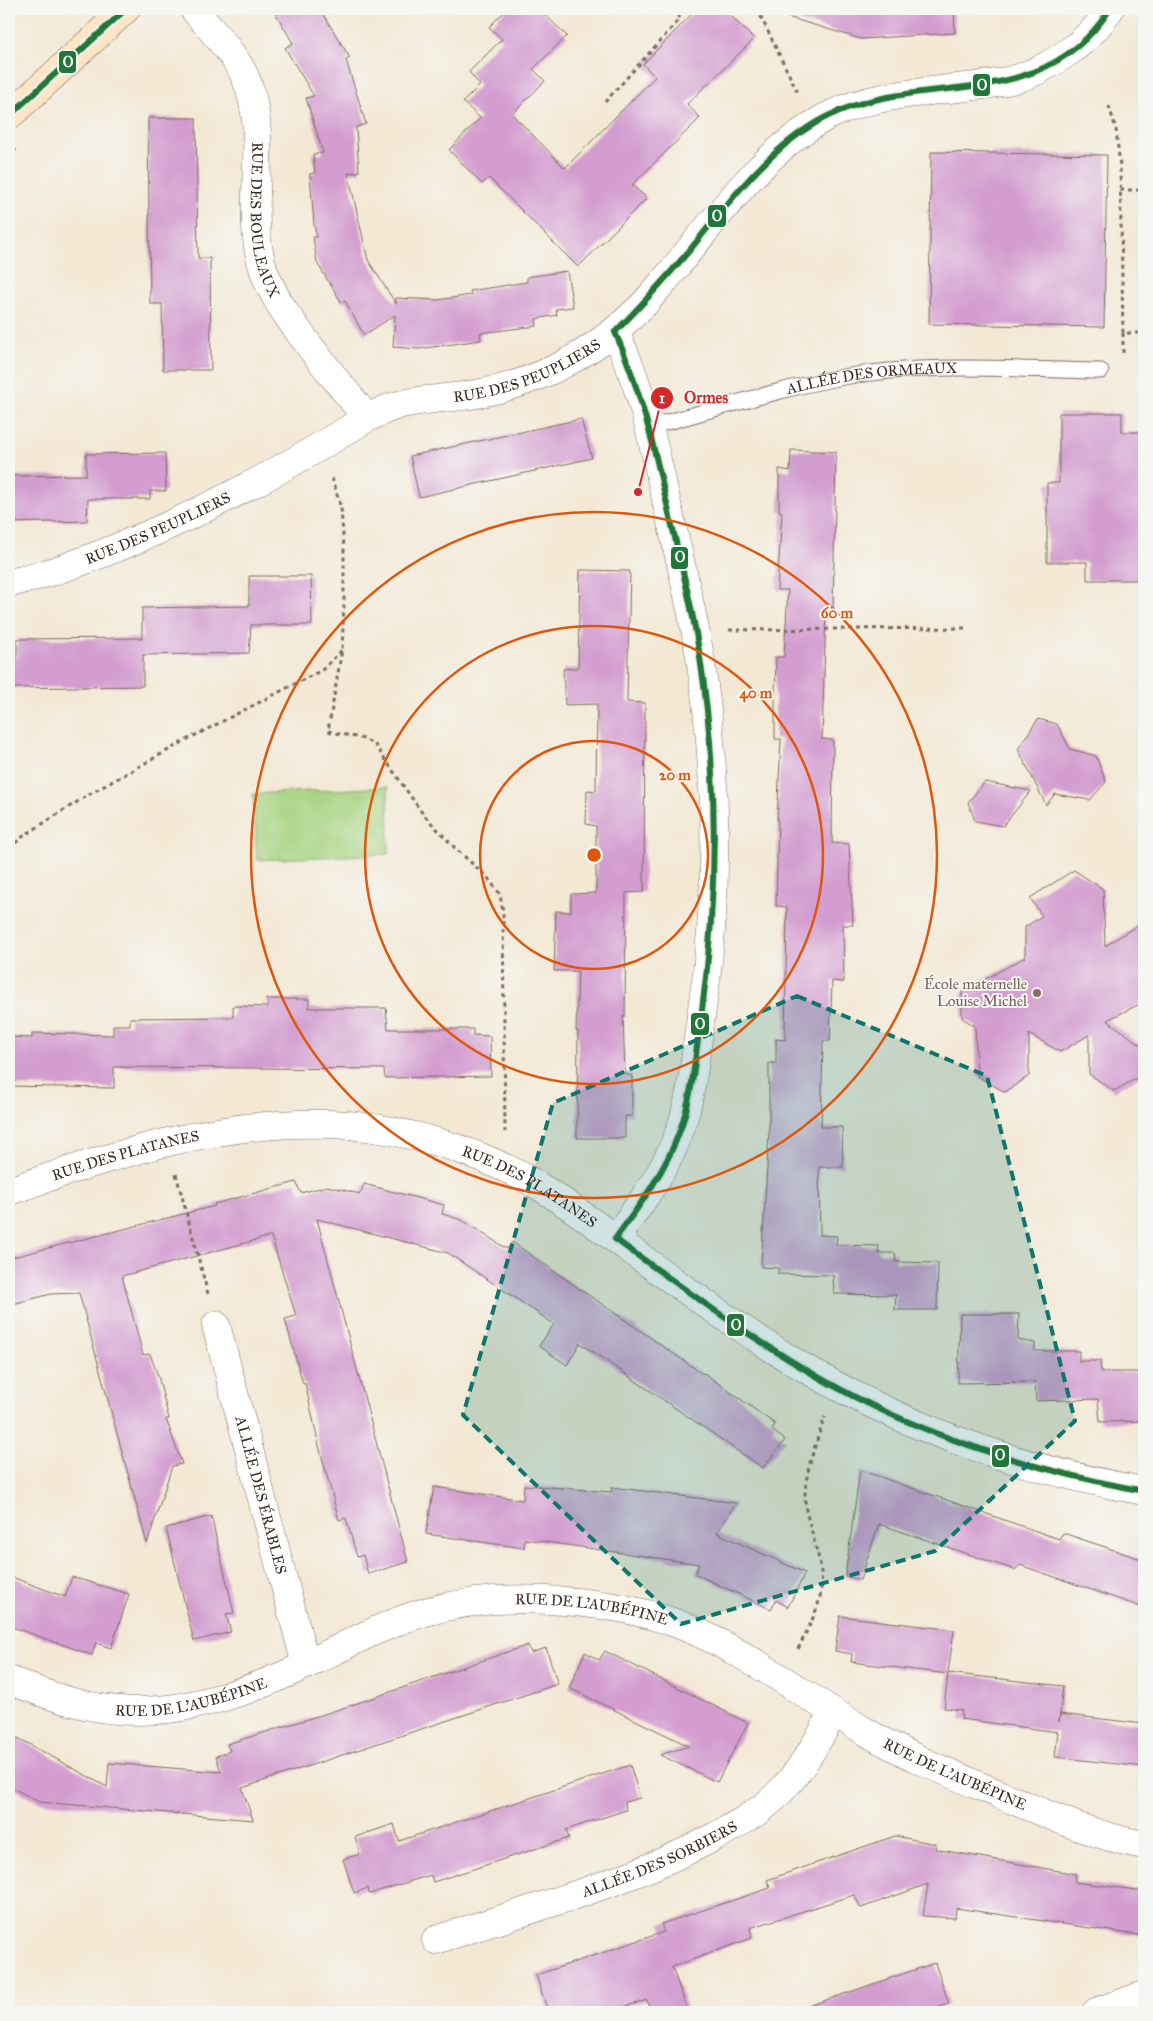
<svg xmlns="http://www.w3.org/2000/svg" width="1153" height="2021" font-family="'IM FELL Great Primer',serif">
<style>
.green{fill:#a6d380;stroke:#707e4f}
.building{fill:#d39dd0}
.lines{fill:none;stroke-linecap:round;stroke-linejoin:round}
.service-casing{stroke:#7b6c5e;stroke-width:17}
.minor-casing{stroke:#7b6c5e;stroke-width:29}
.secondary-casing{stroke:#7b6c5e;stroke-width:29}
.path{stroke:#7b6c5e;stroke-width:3;stroke-dasharray:4 4;stroke-linecap:butt}
.service{stroke:#fff;stroke-width:15}
.minor{stroke:#fff;stroke-width:28}
.secondary{stroke:#fde5c5;stroke-width:28}
.bus-1-casing{stroke:#f6f6f2;stroke-width:10}
.bus-1{stroke:#217639;stroke-width:6}
.marked{fill:#0f766e;fill-opacity:0.2;stroke:#0f766e;stroke-width:4;stroke-dasharray:10 6;stroke-linejoin:round}
.ring{fill:none;stroke:#df570d;stroke-width:2.5}
.education-dot{fill:#8d6e63;stroke:#f6f6f2;stroke-width:2}
.labels{text-anchor:middle;stroke-width:4;stroke-linejoin:round;paint-order:stroke}
.street-label{font-size:15px;fill:#3b2a1e;stroke:#f6f6f2}
.education-label{font-size:15px;fill:#785e54;stroke:#f6f6f2;text-anchor:end}
.centre{fill:#df570d;stroke:#f6f6f2;stroke-width:2.5}
.ring-label{font-size:15px;text-anchor:middle;font-weight:bold;fill:#df570d;stroke:#f6f6f2;stroke-width:4;stroke-linejoin:round;paint-order:stroke}
.leader{fill:none;stroke:#d62828;stroke-width:2}
.callout-dot{fill:#d62828;stroke:#f6f6f2;stroke-width:2}
.mark-label{font-size:15px;text-anchor:middle;font-weight:bold;fill:#fff}
.callout-label{font-size:16px;text-anchor:middle;font-weight:bold;fill:#d62828;stroke:#f6f6f2;stroke-width:4;stroke-linejoin:round;paint-order:stroke}
.line-badge{stroke:#f6f6f2;stroke-width:2}
.badge-label{font-size:14px;text-anchor:middle;font-weight:bold;fill:#fff}
</style>
<rect width="100%" height="100%" fill="#f6f6f2"/>
<filter id="ink" filterUnits="userSpaceOnUse"><feTurbulence type="fractalNoise" baseFrequency=".02" numOctaves="2"/><feDisplacementMap in="SourceGraphic" scale="10" xChannelSelector="R" yChannelSelector="G"/><feConvolveMatrix kernelMatrix="1 2 1 2 8 2 1 2 1" color-interpolation-filters="sRGB"/></filter>
<filter id="wash" filterUnits="userSpaceOnUse"><feTurbulence type="fractalNoise" baseFrequency=".0096" numOctaves="4" result="noise"/><feDisplacementMap in="SourceGraphic" scale="20" xChannelSelector="R" yChannelSelector="G"/><feGaussianBlur stdDeviation="1.12" result="paint"/><feColorMatrix in="noise" values="0 0 0 0 0 0 0 0 0 0 0 0 0 0 0 0 0 1.4 0 .05"/><feComposite in="paint" operator="in"/></filter>
<g filter="url(#wash)">
<rect width="100%" height="100%" fill="#f3e8d4"/>
<path class="green" d="M 388,787 L 389,854 L 257,860 L 253,794 Z"/>
<g id="blocks">
<path class="building" d="M 273,9 L 320,9 L 350,58 L 346,60 L 366,124 L 356,127 L 359,172 L 348,173 L 368,260 L 396,304 L 396,298 L 438,300 L 471,295 L 470,291 L 527,282 L 527,277 L 567,271 L 573,307 L 556,309 L 557,315 L 536,319 L 537,326 L 480,333 L 481,340 L 419,349 L 393,347 L 395,315 L 364,335 L 345,301 L 342,303 L 317,263 L 313,237 L 317,237 L 314,225 L 310,174 L 315,173 L 313,154 L 323,153 L 306,98 L 314,96 L 285,48 L 293,43 Z
M 507,9 L 539,9 L 567,36 L 533,69 L 545,81 L 512,114 L 565,168 L 655,77 L 643,64 L 697,9 L 724,9 L 754,39 L 687,104 L 700,118 L 632,185 L 647,198 L 578,267 L 489,178 L 482,184 L 449,150 L 480,118 L 463,102 L 480,85 L 469,72 L 502,39 L 489,27 Z
M 788,9 L 954,9 L 955,33 L 861,39 L 787,17 Z
M 148,118 L 196,118 L 198,258 L 210,258 L 211,370 L 163,370 L 162,304 L 150,304 Z
M 931,152 L 1107,155 L 1104,327 L 929,324 Z
M 1059,413 L 1122,413 L 1122,432 L 1144,432 L 1144,580 L 1087,580 L 1087,562 L 1047,562 L 1047,483 L 1059,483 Z
M 581,419 L 592,458 L 419,497 L 410,456 Z
M 791,450 L 836,452 L 833,610 L 826,610 L 822,739 L 833,740 L 832,843 L 849,844 L 853,925 L 843,925 L 844,982 L 832,981 L 830,1041 L 823,1041 L 821,1127 L 842,1127 L 843,1167 L 819,1167 L 820,1235 L 837,1236 L 836,1245 L 879,1246 L 878,1253 L 895,1253 L 896,1262 L 938,1263 L 937,1310 L 895,1310 L 896,1295 L 834,1294 L 833,1275 L 778,1274 L 778,1268 L 761,1267 L 769,1133 L 769,1063 L 776,1063 L 776,1039 L 785,1040 L 787,907 L 776,906 L 778,822 L 777,822 L 781,739 L 775,739 L 775,697 L 776,657 L 784,657 L 788,590 L 777,590 L 782,512 L 779,511 L 779,469 L 790,471 Z
M 165,453 L 166,491 L 150,491 L 150,499 L 88,499 L 87,521 L 9,523 L 9,476 L 86,475 L 86,454 Z
M 580,570 L 630,571 L 627,702 L 645,703 L 644,892 L 626,893 L 625,1017 L 623,1016 L 625,1074 L 632,1076 L 632,1116 L 625,1116 L 625,1138 L 577,1138 L 578,1031 L 576,1031 L 578,971 L 554,971 L 556,911 L 571,912 L 571,894 L 596,893 L 596,826 L 586,824 L 587,790 L 596,791 L 597,704 L 565,705 L 563,669 L 578,668 Z
M 249,576 L 311,576 L 312,625 L 251,625 L 249,653 L 143,655 L 143,686 L 9,688 L 9,656 L 17,656 L 17,639 L 142,638 L 142,608 L 249,606 Z
M 1038,719 L 1057,724 L 1070,749 L 1096,756 L 1106,782 L 1090,800 L 1055,794 L 1046,805 L 1018,749 Z
M 985,782 L 1031,791 L 1003,826 L 975,821 L 968,802 Z
M 1074,870 L 1103,889 L 1105,946 L 1144,921 L 1144,1002 L 1107,1020 L 1142,1046 L 1142,1075 L 1114,1091 L 1089,1074 L 1089,1035 L 1060,1052 L 1029,1034 L 1029,1076 L 1005,1092 L 977,1076 L 975,1026 L 962,1018 L 962,992 L 1025,957 L 1025,927 L 1042,916 L 1030,898 Z
M 267,999 L 309,999 L 309,1008 L 386,1008 L 388,1029 L 473,1029 L 473,1035 L 490,1036 L 491,1076 L 385,1078 L 384,1069 L 114,1067 L 114,1088 L 9,1086 L 9,1037 L 32,1038 L 32,1033 L 113,1035 L 113,1025 L 130,1025 L 130,1018 L 233,1017 L 233,1006 L 268,1007 Z
M 296,1182 L 301,1193 L 327,1186 L 360,1194 L 364,1184 L 444,1205 L 442,1214 L 462,1220 L 507,1249 L 512,1242 L 703,1374 L 704,1373 L 775,1424 L 772,1430 L 785,1440 L 763,1468 L 580,1343 L 567,1365 L 539,1346 L 554,1324 L 448,1253 L 317,1219 L 408,1562 L 368,1574 L 363,1555 L 357,1557 L 346,1518 L 339,1520 L 319,1446 L 305,1383 L 303,1384 L 285,1319 L 296,1316 L 271,1236 L 122,1276 L 143,1355 L 150,1354 L 158,1376 L 169,1419 L 166,1419 L 182,1464 L 172,1466 L 147,1544 L 79,1293 L 51,1294 L 9,1305 L 9,1258 L 215,1206 L 214,1204 Z
M 960,1314 L 1019,1314 L 1018,1340 L 1035,1343 L 1035,1351 L 1079,1351 L 1079,1361 L 1100,1361 L 1101,1372 L 1144,1372 L 1144,1421 L 1100,1422 L 1098,1399 L 1036,1401 L 1035,1382 L 958,1383 Z
M 860,1470 L 1059,1539 L 1063,1533 L 1144,1560 L 1144,1608 L 1020,1565 L 1015,1570 L 879,1524 L 860,1580 L 845,1576 Z
M 524,1485 L 611,1492 L 612,1487 L 736,1503 L 717,1533 L 805,1573 L 788,1607 L 776,1600 L 771,1609 L 695,1574 L 699,1564 L 525,1539 L 524,1548 L 426,1534 L 434,1487 L 523,1500 Z
M 211,1516 L 234,1613 L 226,1614 L 231,1632 L 194,1641 L 166,1528 Z
M 9,1576 L 65,1597 L 72,1577 L 129,1594 L 111,1648 L 96,1643 L 92,1655 L 9,1626 Z
M 840,1616 L 954,1630 L 948,1673 L 1063,1686 L 1059,1722 L 1060,1714 L 1144,1724 L 1144,1767 L 1055,1757 L 1058,1732 L 961,1719 L 962,1710 L 944,1708 L 948,1674 L 851,1662 L 852,1654 L 835,1651 Z
M 528,1645 L 531,1653 L 546,1648 L 558,1684 L 242,1788 L 253,1820 L 39,1802 L 9,1786 L 9,1733 L 107,1787 L 109,1763 L 221,1772 L 216,1756 L 230,1751 L 227,1744 L 340,1709 Z
M 605,1651 L 748,1723 L 717,1782 L 660,1755 L 689,1746 L 569,1688 L 585,1652 L 599,1660 Z
M 630,1765 L 640,1798 L 625,1802 L 626,1810 L 566,1830 L 569,1838 L 433,1882 L 431,1875 L 369,1894 L 368,1888 L 354,1893 L 343,1859 L 360,1854 L 355,1837 L 394,1824 L 399,1841 Z
M 895,1836 L 936,1844 L 935,1849 L 1076,1874 L 1075,1882 L 1144,1891 L 1144,1936 L 956,1908 L 955,1918 L 923,1916 L 928,1884 L 861,1908 L 854,1895 L 750,1928 L 752,1938 L 672,1967 L 688,2012 L 651,2012 L 647,2000 L 607,2012 L 548,2012 L 536,1975 L 664,1932 L 661,1924 L 770,1888 L 767,1880 Z
M 935,1963 L 949,2004 L 925,2012 L 807,2012 L 806,2007 Z"/>
</g>
</g>
<g filter="url(#ink)">
<use href="#blocks" fill-opacity="0" stroke="#7b6c5e" stroke-width="1"/>
<g class="lines">
<defs>
<g id="service">
<path id="s1" d="M 649,427 C 714,410 778,389 843,377 C 928,362 1016,370 1101,371"/>
</g>
<g id="minor">
<path id="s2" d="M 194,9 C 211,31 235,53 246,79 C 271,139 244,208 263,268 C 272,296 288,317 305,340 C 325,367 346,392 367,418"/>
<path d="M 615,332 C 643,389 655,451 669,513 C 680,559 691,605 699,651 C 719,776 720,899 700,1023 C 695,1058 692,1096 680,1130 C 666,1171 640,1204 615,1239"/>
<path id="s3" d="M 9,583 C 48,575 84,561 121,546 C 207,511 288,467 367,418 C 376,414 385,409 395,406 C 422,398 453,399 481,393 C 544,381 600,349 645,303 C 656,290 668,277 679,263 C 721,212 766,149 826,117 C 868,95 919,93 966,87 C 985,85 1004,83 1022,77 C 1041,70 1058,60 1074,48 C 1088,37 1101,24 1110,9"/>
<path id="s4" d="M 9,1191 C 117,1153 231,1116 348,1125 C 408,1130 471,1149 525,1178 C 561,1198 594,1224 628,1248 C 681,1287 735,1326 791,1360 C 900,1426 1019,1469 1144,1491"/>
<path id="s5" d="M 216,1325 L 306,1665"/>
<path id="s6" d="M 9,1680 C 51,1697 92,1711 138,1711 C 194,1711 258,1688 308,1664 C 346,1645 384,1624 425,1612 C 470,1599 518,1597 564,1601 C 604,1604 646,1611 683,1626 C 747,1652 803,1695 863,1730 C 906,1756 954,1775 1001,1795 C 1048,1815 1094,1836 1144,1845"/>
<path id="s7" d="M 436,1940 C 530,1909 629,1883 716,1836 C 736,1825 760,1812 776,1796 C 801,1772 817,1742 834,1712"/>
<path d="M 1096,2012 L 1144,1995"/>
</g>
<path id="secondary" d="M 9,116 L 126,9"/>
</defs>
<use href="#service" class="service-casing"/>
<use href="#minor" class="minor-casing"/>
<use href="#secondary" class="secondary-casing"/>
<path class="path" d="M 757,9 L 799,95
M 605,102 L 679,20 L 679,9
M 1109,106 L 1116,129 L 1120,166 L 1123,333
M 9,156 L 16,149
M 1120,190 L 1144,190
M 1123,353 L 1123,333 L 1144,333
M 332,478 L 341,508 L 344,549 L 344,604 L 342,650 L 328,731 L 364,739 L 375,745 L 423,814 L 455,848 L 487,877 L 500,894 L 503,913 L 505,1132
M 729,630 L 966,628
M 9,848 L 25,835 L 88,795 L 190,738 L 322,670 L 342,650
M 176,1174 L 208,1294
M 798,1649 C 819,1606 829,1592 815,1544 C 812,1529 805,1514 805,1499 C 805,1471 816,1443 825,1417"/>
<use href="#service" class="service"/>
<use href="#minor" class="minor"/>
<use href="#secondary" class="secondary"/>
<defs>
<path id="bus-1" d="M 9,116 L 126,9
M 615,332 C 641,390 655,451 669,513 C 680,559 692,605 699,651 C 719,774 718,896 701,1018 C 695,1056 693,1094 680,1130 C 666,1170 640,1205 615,1239
M 615,332 C 641,306 665,279 689,251 C 727,204 771,145 826,117 C 922,68 1040,118 1110,9
M 615,1239 C 697,1298 780,1361 871,1405 C 958,1447 1049,1473 1144,1491"/>
</defs>
<use href="#bus-1" class="bus-1-casing"/>
<use href="#bus-1" class="bus-1"/>
</g>
</g>
<path class="marked" d="M 797,996 L 987,1076 L 1075,1421 L 935,1551 L 681,1624 L 463,1415 L 553,1103 Z"/>
<g class="ring">
<circle cx="594" cy="855" r="114"/>
<circle cx="594" cy="855" r="229"/>
<circle cx="594" cy="855" r="343"/>
</g>
<circle class="education-dot" cx="1037" cy="993" r="5"/>
<g class="labels">
<g class="street-label">
<text dy="5" stroke="none"><textPath href="#s2" startOffset="231">RUE DES BOULEAUX</textPath></text>
<text dy="5" stroke="none"><textPath href="#s3" startOffset="564">RUE DES PEUPLIERS</textPath></text>
<text dy="5" stroke="none"><textPath href="#s1" startOffset="229">ALLÉE DES ORMEAUX</textPath></text>
<text dy="5" stroke="none"><textPath href="#s3" startOffset="159">RUE DES PEUPLIERS</textPath></text>
<text dy="5" stroke="none"><textPath href="#s4" startOffset="122">RUE DES PLATANES</textPath></text>
<text dy="5" stroke="none"><textPath href="#s4" startOffset="542">RUE DES PLATANES</textPath></text>
<text dy="5" stroke="none"><textPath href="#s5" startOffset="176">ALLÉE DES ÉRABLES</textPath></text>
<text dy="5" stroke="none"><textPath href="#s6" startOffset="608">RUE DE L'AUBÉPINE</textPath></text>
<text dy="5" stroke="none"><textPath href="#s6" startOffset="188">RUE DE L'AUBÉPINE</textPath></text>
<text dy="5" stroke="none"><textPath href="#s6" startOffset="1012">RUE DE L'AUBÉPINE</textPath></text>
<text dy="5" stroke="none"><textPath href="#s7" startOffset="238">ALLÉE DES SORBIERS</textPath></text>
</g>
<g class="education-label">
<text x="1027" y="989">École maternelle<tspan x="1027" dy="17">Louise Michel</tspan></text>
</g>
</g>
<circle cx="594" cy="855" r="8" class="centre"/>
<g class="ring-label">
<text x="837" y="618">60 m</text>
<text x="756" y="698">40 m</text>
<text x="675" y="780">20 m</text>
</g>
<path class="leader" d="M638 492L662 398"/>
<g class="callout-dot">
<circle cx="638" cy="492" r="5"/>
<circle cx="662" cy="398" r="12"/>
</g>
<g class="mark-label">
<text x="662" y="403">1</text>
</g>
<g class="callout-label">
<text x="706" y="403">Ormes</text>
</g>
<g class="line-badge">
<rect x="58" y="50" width="19" height="24" rx="5" fill="#217639"/>
<rect x="972" y="73" width="19" height="24" rx="5" fill="#217639"/>
<rect x="707" y="204" width="20" height="24" rx="5" fill="#217639"/>
<rect x="670" y="546" width="19" height="24" rx="5" fill="#217639"/>
<rect x="690" y="1012" width="20" height="24" rx="5" fill="#217639"/>
<rect x="726" y="1313" width="19" height="24" rx="5" fill="#217639"/>
<rect x="991" y="1444" width="19" height="24" rx="5" fill="#217639"/>
</g>
<g class="badge-label">
<text x="68" y="67">O</text>
<text x="982" y="90">O</text>
<text x="717" y="221">O</text>
<text x="680" y="562">O</text>
<text x="700" y="1029">O</text>
<text x="736" y="1330">O</text>
<text x="1000" y="1460">O</text>
</g>
<rect width="1153" height="2021" fill="none" stroke="#f6f6f2" stroke-width="30"/>
</svg>
